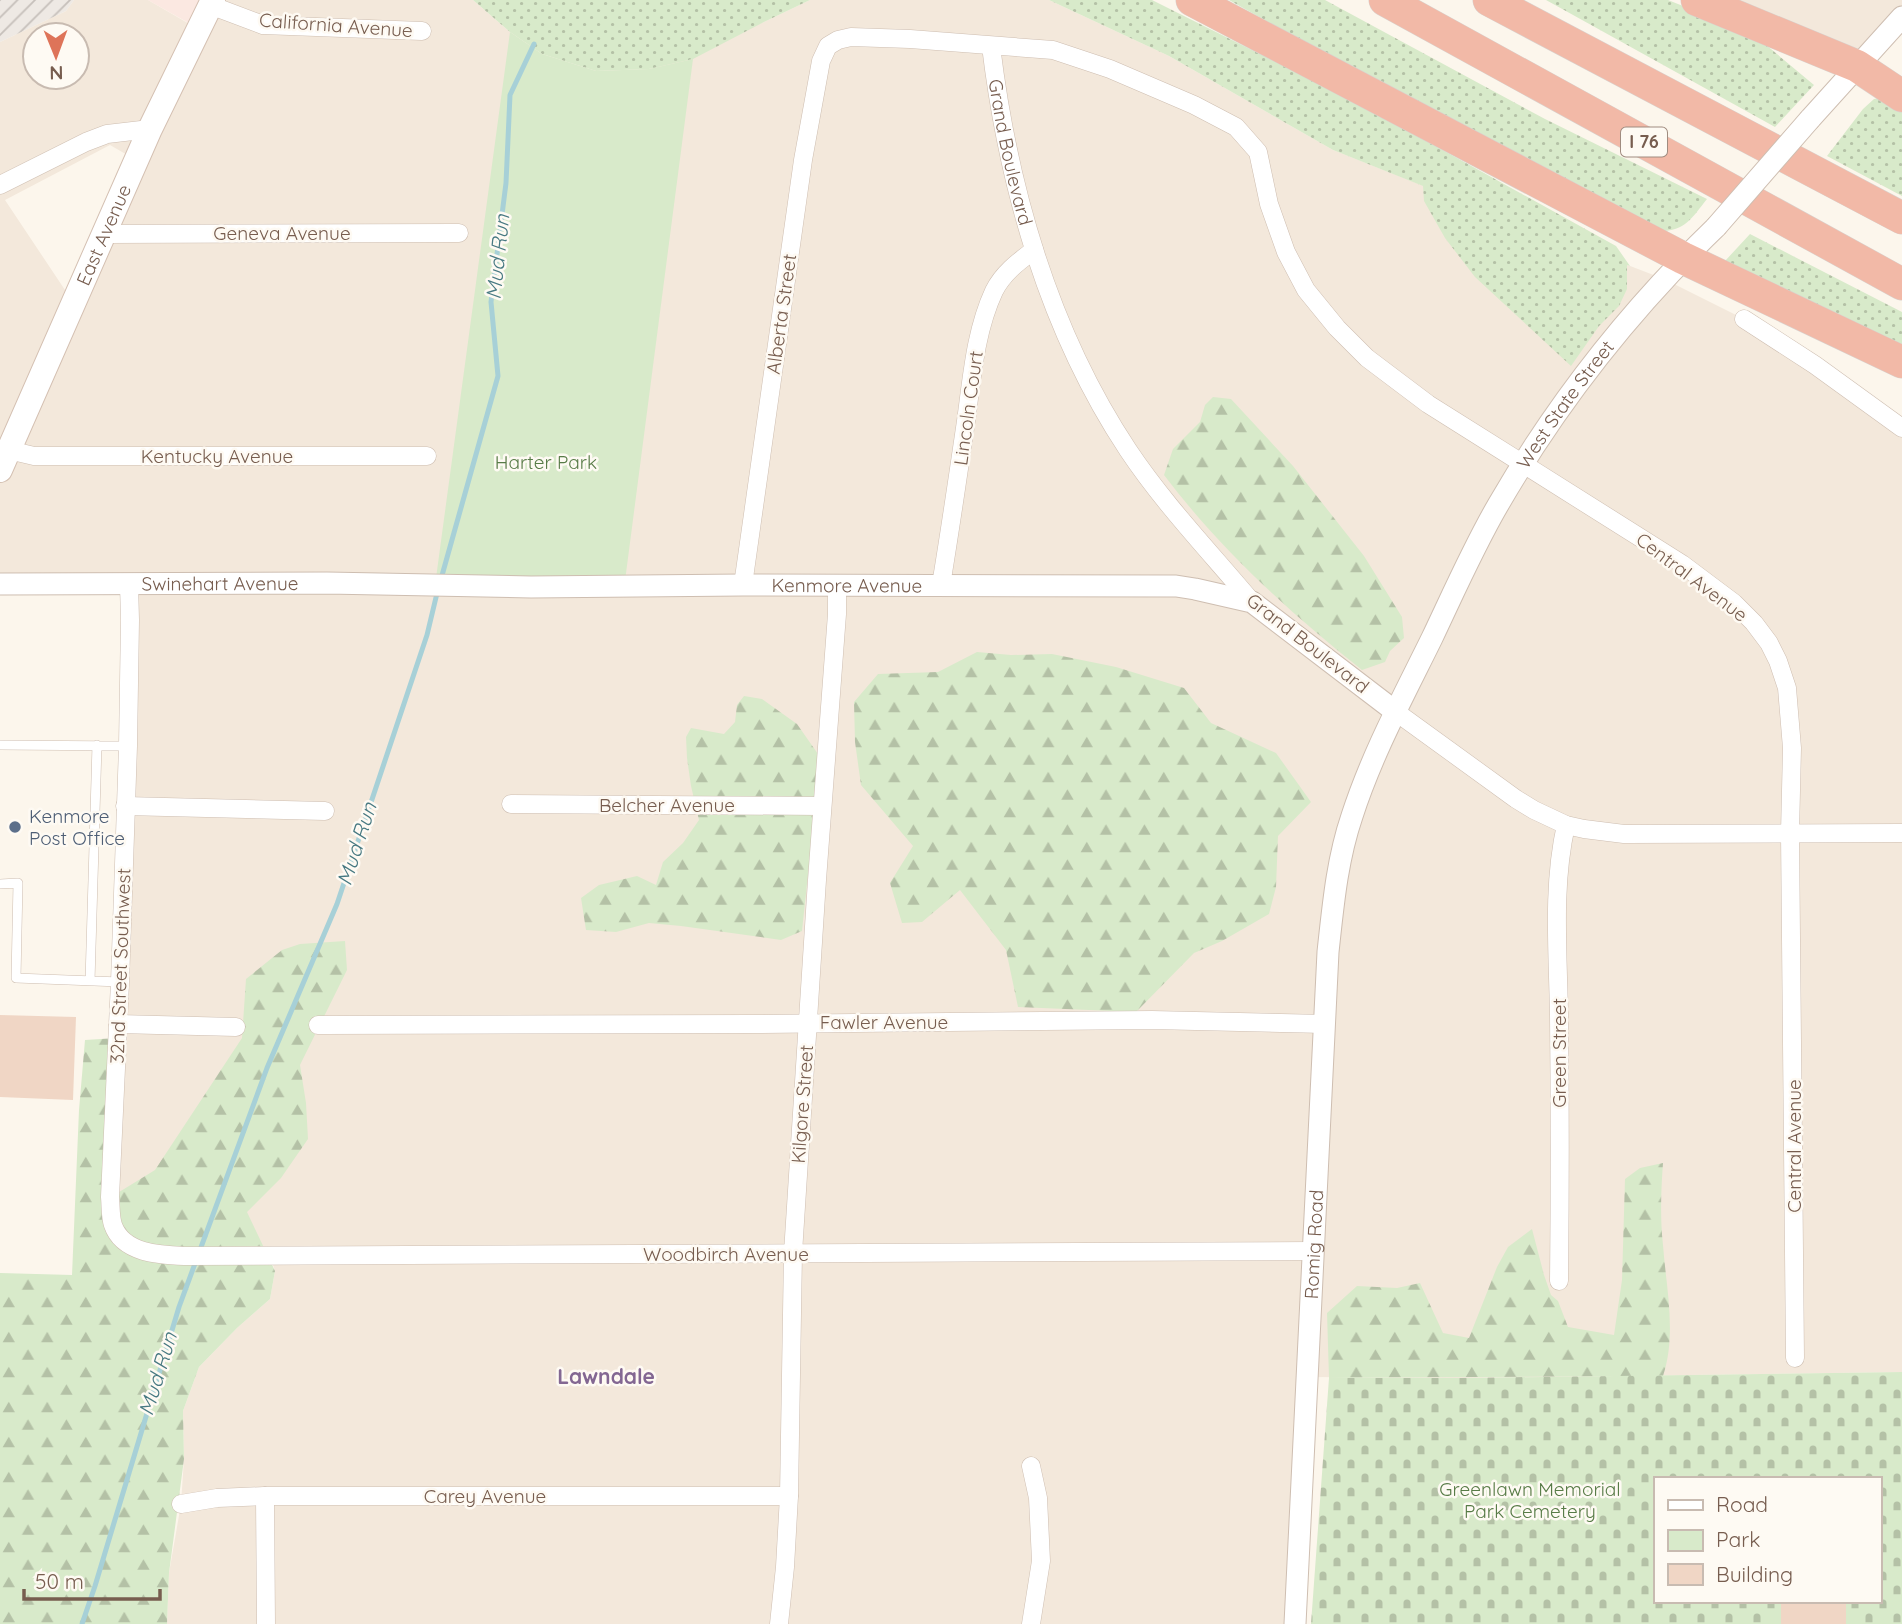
<svg xmlns="http://www.w3.org/2000/svg" width="1902" height="1624" font-family="Quicksand,sans-serif">
<style>
.residential{fill:#f3e8db;fill-rule:evenodd}
.commercial{fill:#fbe8e1}
.industrial{fill:url(#industrial-furrows)}
.grass{fill:url(#grass-dots)}
.forest{fill:url(#forest-firs)}
.cemetery{fill:url(#cemetery-stones);fill-rule:evenodd}
.park{fill:#d8eaca}
.lines{fill:none;stroke-linecap:round;stroke-linejoin:round}
.stream{stroke:#a7d0d7;stroke-width:5}
.building{fill:#f0d6c5}
.service-casing{stroke:#cebeb1;stroke-width:10}
.minor-casing{stroke:#cebeb1;stroke-width:19}
.tertiary-casing{stroke:#cebeb1;stroke-width:23}
.secondary-casing{stroke:#d4c0b2;stroke-width:26}
.motorway-casing{stroke:#d9d2ce;stroke-width:33}
.service{stroke:#fff;stroke-width:9}
.minor{stroke:#fff;stroke-width:18}
.tertiary{stroke:#fff;stroke-width:21}
.secondary{stroke:#fff;stroke-width:24}
.motorway{stroke:#f2b9a7;stroke-width:32}
.tertiary-bridge-casing{stroke:#cebeb1;stroke-width:23;stroke-linecap:butt}
.tertiary-bridge{stroke:#fff;stroke-width:21}
.service-dot{fill:#5c6f8a;stroke:#fefaf3;stroke-width:2.5}
.labels{text-anchor:middle;stroke-width:5;stroke-linejoin:round;paint-order:stroke}
.shield{fill:#fefaf3;stroke:#a08c80;stroke-width:2}
.shield-label{font-size:18px;font-weight:bold;fill:#775d4f}
.street-label{font-size:19px;fill:#775d4f;stroke:#fefaf3}
.park-label{font-size:19px;fill:#587c47;stroke:#fefaf3}
.service-label{font-size:19px;fill:#4e5e75;stroke:#fefaf3;text-anchor:start}
.water-label{font-size:21px;font-style:italic;fill:#477982;stroke:#fefaf3}
.neighbourhood-label{font-size:21px;font-weight:bold;fill:#836792;stroke:#fefaf3}
</style>
<defs>
<pattern id="industrial-furrows" width="10" height="10" patternUnits="userSpaceOnUse" patternTransform="scale(1.75)"><rect width="10" height="10" fill="#eee9e4"/><path d="M-1 1l2-2M0 10L10 0M9 11l2-2" fill="none" stroke="#c6c0bb"/></pattern>
<pattern id="grass-dots" width="8" height="8" patternUnits="userSpaceOnUse" patternTransform="scale(1.75)"><rect width="8" height="8" fill="#d8eaca"/><path d="M2 2h.1M6 6h.1" fill="none" stroke="#b4c1a6" stroke-width="1.8" stroke-linecap="round"/></pattern>
<pattern id="forest-firs" width="22" height="20" patternUnits="userSpaceOnUse" patternTransform="scale(1.75)"><rect width="22" height="20" fill="#d8eaca"/><path d="M5 1l3.5 6h-7zM16 11l3.5 6h-7z" fill="#b4c1a6"/></pattern>
<pattern id="cemetery-stones" width="16" height="16" patternUnits="userSpaceOnUse" patternTransform="scale(1.75)"><rect width="16" height="16" fill="#d8eaca"/><path d="M2 7V4a2 2 0 0 1 4 0v3zM10 15v-3a2 2 0 0 1 4 0v3z" fill="#b4c1a6"/></pattern>
</defs>
<rect width="100%" height="100%" fill="#fcf6ec"/>
<path class="residential" d="M 74,0 L 148,0 L 198,29 L 213,0 L 473,0 L 510,32 L 542,54 L 596,71 L 649,69 L 764,22 L 810,0 L 1049,0 L 1169,56 L 1333,150 L 1492,213 L 1664,279 L 1744,319 L 1902,423 L 1902,1372 L 1461,1378 L 1307,1377 L 1292,1624 L 167,1624 L 169,1573 L 181,1504 L 184,1459 L 183,1411 L 199,1367 L 237,1328 L 270,1299 L 275,1271 L 270,1256 L 114,1227 L 129,585 L 0,584 L 0,42 L 66,11 ZM 35,35 L 77,35 L 77,77 L 35,77 ZM 110,145 L 136,160 L 73,302 L 5,200 Z
M 1728,0 L 1902,0 L 1902,15 L 1851,56 Z"/>
<path class="commercial" d="M 148,0 L 209,0 L 194,26 Z"/>
<path class="industrial" d="M 0,0 L 74,0 L 66,11 L 0,42 Z"/>
<path class="grass" d="M 473,0 L 810,0 L 764,22 L 693,59 L 649,69 L 596,71 L 542,54 L 510,32 Z
M 1049,0 L 1152,0 L 1356,102 L 1616,246 L 1630,266 L 1627,265 L 1627,289 L 1619,306 L 1599,326 L 1571,366 L 1475,277 L 1445,238 L 1424,201 L 1423,186 L 1333,150 L 1169,56 Z
M 1229,0 L 1325,0 L 1545,119 L 1707,199 C 1691,219 1685,232 1657,231 L 1503,154 Z
M 1546,0 L 1668,0 L 1753,34 L 1814,85 L 1775,127 Z
M 1887,97 L 1902,107 L 1902,196 L 1827,156 L 1863,109 L 1874,99 Z
M 1750,234 L 1902,312 L 1902,353 L 1725,261 Z"/>
<path class="forest" d="M 1213,397 L 1231,399 L 1293,466 L 1364,556 L 1402,617 L 1404,638 L 1390,651 L 1385,662 L 1362,670 C 1289,612 1220,549 1164,475 L 1173,449 L 1200,422 L 1205,405 Z
M 977,652 L 1011,655 L 1052,654 L 1116,667 L 1184,688 L 1211,723 L 1276,753 L 1311,802 L 1278,836 L 1276,887 L 1269,914 L 1222,941 L 1194,953 L 1136,1012 L 1018,1007 L 1006,950 L 960,890 L 922,922 L 902,923 L 890,883 L 913,846 L 861,785 L 855,742 L 854,702 L 878,674 L 938,672 Z
M 744,696 L 762,699 L 797,724 L 818,754 L 811,846 L 802,931 L 781,940 L 681,926 L 649,923 L 616,932 L 586,930 L 581,898 L 599,885 L 637,876 L 656,885 L 663,862 L 683,843 L 699,820 L 691,786 L 687,758 L 686,737 L 691,728 L 724,734 L 735,722 L 737,705 Z
M 345,941 L 347,970 L 300,1065 L 306,1103 L 308,1139 L 281,1178 L 247,1212 L 275,1271 L 270,1299 L 237,1328 L 199,1367 L 183,1411 L 184,1459 L 169,1573 L 167,1624 L 0,1624 L 0,1273 L 72,1275 L 79,1110 L 85,1040 L 117,1038 L 111,1197 L 155,1170 L 242,1038 L 246,979 L 282,950 L 300,944 Z
M 1663,1163 C 1661,1190 1660,1218 1663,1245 C 1666,1287 1677,1334 1663,1376 L 1329,1378 L 1327,1313 L 1357,1286 L 1397,1288 L 1420,1283 L 1443,1333 L 1469,1338 L 1497,1267 L 1508,1247 L 1532,1229 L 1544,1275 L 1551,1295 L 1558,1301 L 1568,1327 L 1614,1335 L 1622,1280 L 1625,1179 L 1640,1168 Z"/>
<path class="cemetery" d="M 1902,1372 L 1902,1624 L 1311,1624 L 1329,1378 L 1461,1378 ZM 1655,1479 L 1879,1479 L 1879,1601 L 1655,1601 Z"/>
<path class="park" d="M 510,32 L 542,54 L 596,71 L 649,69 L 693,59 L 625,581 L 436,578 Z"/>
<g class="lines">
<path class="stream" d="M 441,579 L 498,376 L 491,302 L 506,183 L 510,95 L 534,44
M 82,1624 L 95,1586 L 179,1307 L 267,1068 L 337,904 L 427,635 L 438,589"/>
</g>
<path class="building" d="M 0,1015 L 76,1017 L 73,1100 L 0,1097 Z
M 1781,1601 L 1846,1601 L 1846,1624 L 1781,1624 Z"/>
<g class="lines">
<defs>
<path id="service" d="M 0,745 L 128,746
M 0,884 L 18,883 L 16,978 L 120,982
M 90,981 L 97,745"/>
<g id="minor">
<path d="M 210,5 L 263,25 L 422,31"/>
<path id="s1" d="M 991,46 C 1008,187 1049,331 1128,450 C 1164,504 1210,552 1252,602"/>
<path d="M 0,185 L 86,142 L 107,134 L 150,129"/>
<path d="M 104,234 L 459,233"/>
<path d="M 1744,319 L 1815,365 L 1902,428"/>
<path d="M 10,447 L 17,452 L 34,456 L 427,456"/>
<path d="M 129,584 L 130,620 L 128,746 L 120,982 L 110,1197 C 111,1207 110,1216 113,1225 C 123,1254 161,1255 186,1256 L 1313,1251"/>
<path d="M 743,585 L 803,160 L 821,61 L 828,46 L 838,40 L 851,37 L 910,39 L 1053,50 L 1110,69 L 1194,105 L 1236,127 L 1258,152 L 1269,204 L 1286,252 L 1306,290 L 1337,328 L 1367,358 L 1428,404 L 1682,564 L 1734,603 L 1754,623 L 1769,643 L 1778,661 L 1787,688 L 1792,748 L 1790,833 L 1795,1358"/>
<path d="M 941,585 C 950,531 958,476 966,421 C 972,378 975,332 994,291 C 1003,273 1018,262 1034,250"/>
<path d="M 1396,712 L 1516,799 L 1534,810 L 1566,825 L 1584,829 L 1624,834 L 1902,833"/>
<path d="M 511,804 L 822,806"/>
<path d="M 125,806 L 325,811"/>
<path d="M 118,1024 L 236,1027"/>
<path d="M 318,1025 L 756,1024 L 1152,1020 L 1325,1024"/>
<path d="M 1559,1281 C 1560,1192 1560,1104 1559,1015 C 1558,952 1552,886 1566,825"/>
<path d="M 265,1496 L 266,1624"/>
<path d="M 181,1504 L 217,1498 L 265,1496 L 789,1496"/>
<path d="M 779,1624 L 785,1567 L 789,1496 L 793,1253 L 817,880 L 837,614 L 837,585"/>
<path d="M 1031,1624 L 1041,1561 L 1038,1498 L 1031,1466"/>
</g>
<g id="tertiary">
<path d="M 1810,119 L 1902,17"/>
<path id="s2" d="M 0,584 L 327,583 L 531,587 L 743,585 L 1176,586 L 1195,589 L 1252,602 L 1396,712"/>
<path id="s3" d="M 1295,1624 L 1328,952 C 1333,906 1337,860 1352,816 C 1372,754 1403,697 1432,638 C 1453,594 1473,548 1498,505 C 1557,403 1631,309 1716,227"/>
</g>
<g id="secondary">
<path id="s4" d="M 0,470 L 150,129 L 213,0"/>
</g>
<path id="motorway" d="M 1192,0 L 1683,258 L 1902,362
M 1385,0 L 1902,284
M 1489,0 L 1902,218
M 1697,0 L 1857,66 L 1902,96"/>
</defs>
<use href="#service" class="service-casing"/>
<use href="#minor" class="minor-casing"/>
<use href="#tertiary" class="tertiary-casing"/>
<use href="#secondary" class="secondary-casing"/>
<use href="#motorway" class="motorway-casing"/>
<use href="#service" class="service"/>
<use href="#minor" class="minor"/>
<use href="#tertiary" class="tertiary"/>
<use href="#secondary" class="secondary"/>
<use href="#motorway" class="motorway"/>
<defs>
<path id="tertiary-bridge" d="M 1716,227 L 1810,119"/>
</defs>
<use href="#tertiary-bridge" class="tertiary-bridge-casing"/>
<use href="#tertiary-bridge" class="tertiary-bridge"/>
</g>
<circle class="service-dot" cx="15" cy="827" r="7"/>
<g class="labels">
<rect class="shield" x="1621" y="127.5" width="46" height="29" rx="5"/>
<g class="shield-label">
<text x="1644" y="148">I 76</text>
</g>
<g class="street-label">
<text transform="translate(336 25) rotate(4)" y="7">California Avenue</text>
<text dy="7" stroke="none"><textPath href="#s1" startOffset="108">Grand Boulevard</textPath></text>
<text x="282" y="240">Geneva Avenue</text>
<text dy="7" stroke="none"><textPath href="#s4" startOffset="257">East Avenue</textPath></text>
<text transform="translate(781 314) rotate(-82)" y="7">Alberta Street</text>
<text dy="7" stroke="none"><textPath href="#s3" startOffset="1276">West State Street</textPath></text>
<text transform="translate(968 408) rotate(-82)" y="7">Lincoln Court</text>
<text x="217" y="463">Kentucky Avenue</text>
<text transform="translate(1692 577) rotate(37)" y="7">Central Avenue</text>
<text dy="7" stroke="none"><textPath href="#s2" startOffset="220">Swinehart Avenue</textPath></text>
<text dy="7" stroke="none"><textPath href="#s2" startOffset="847">Kenmore Avenue</textPath></text>
<text transform="translate(1308 643) rotate(38)" y="7">Grand Boulevard</text>
<text x="667" y="812">Belcher Avenue</text>
<text transform="translate(120 966) rotate(-88)" y="7">32nd Street Southwest</text>
<text x="884" y="1029">Fawler Avenue</text>
<text transform="translate(1559 1053) rotate(-90)" y="7">Green Street</text>
<text transform="translate(802 1104) rotate(-86)" y="7">Kilgore Street</text>
<text transform="translate(1794 1146) rotate(-90)" y="7">Central Avenue</text>
<text dy="7" stroke="none"><textPath href="#s3" startOffset="380">Romig Road</textPath></text>
<text x="726" y="1261">Woodbirch Avenue</text>
<text x="485" y="1503">Carey Avenue</text>
</g>
<g class="park-label">
<text x="546" y="469">Harter Park</text>
<text x="1530" y="1496">Greenlawn Memorial<tspan x="1530" dy="22">Park Cemetery</tspan></text>
</g>
<g class="service-label">
<text x="29" y="823">Kenmore<tspan x="29" dy="22">Post Office</tspan></text>
</g>
<g class="water-label">
<text transform="translate(498 257) rotate(-84)" y="7">Mud Run</text>
<text transform="translate(357 844) rotate(-72)" y="7">Mud Run</text>
<text transform="translate(158 1374) rotate(-73)" y="7">Mud Run</text>
</g>
<g class="neighbourhood-label">
<text x="606" y="1384">Lawndale</text>
</g>
</g>
<rect x="1654" y="1477" width="228" height="126" fill="#fefaf3" stroke="#c8bbb1" stroke-width="2"/>
<rect x="1668" y="1500" width="35" height="10" fill="#ffffff" stroke="#c8bbb1" stroke-width="2"/>
<text x="1716" y="1512" font-size="21" fill="#775d4f">Road</text>
<rect x="1668" y="1530" width="35" height="21" fill="#d8eaca" stroke="#c8bbb1" stroke-width="2"/>
<text x="1716" y="1547" font-size="21" fill="#775d4f">Park</text>
<rect x="1668" y="1564" width="35" height="21" fill="#f0d6c5" stroke="#c8bbb1" stroke-width="2"/>
<text x="1716" y="1582" font-size="21" fill="#775d4f">Building</text>
<g transform="translate(56 56) rotate(179)"><circle r="33" fill="#fefaf3" stroke="#c8bbb1" stroke-width="2"/>
<path d="M0-5L12 26L0 18L-12 26Z" fill="#de7459"/>
<text y="-10" font-size="19" font-weight="bold" text-anchor="middle" fill="#775d4f">N</text>
</g>
<path d="M24 1589v10h136v-10" fill="none" stroke="#775d4f" stroke-width="3.5"/>
<text x="35" y="1589" font-size="21" fill="#775d4f" stroke="#fefaf3" stroke-width="5" paint-order="stroke">50 m</text>
</svg>
